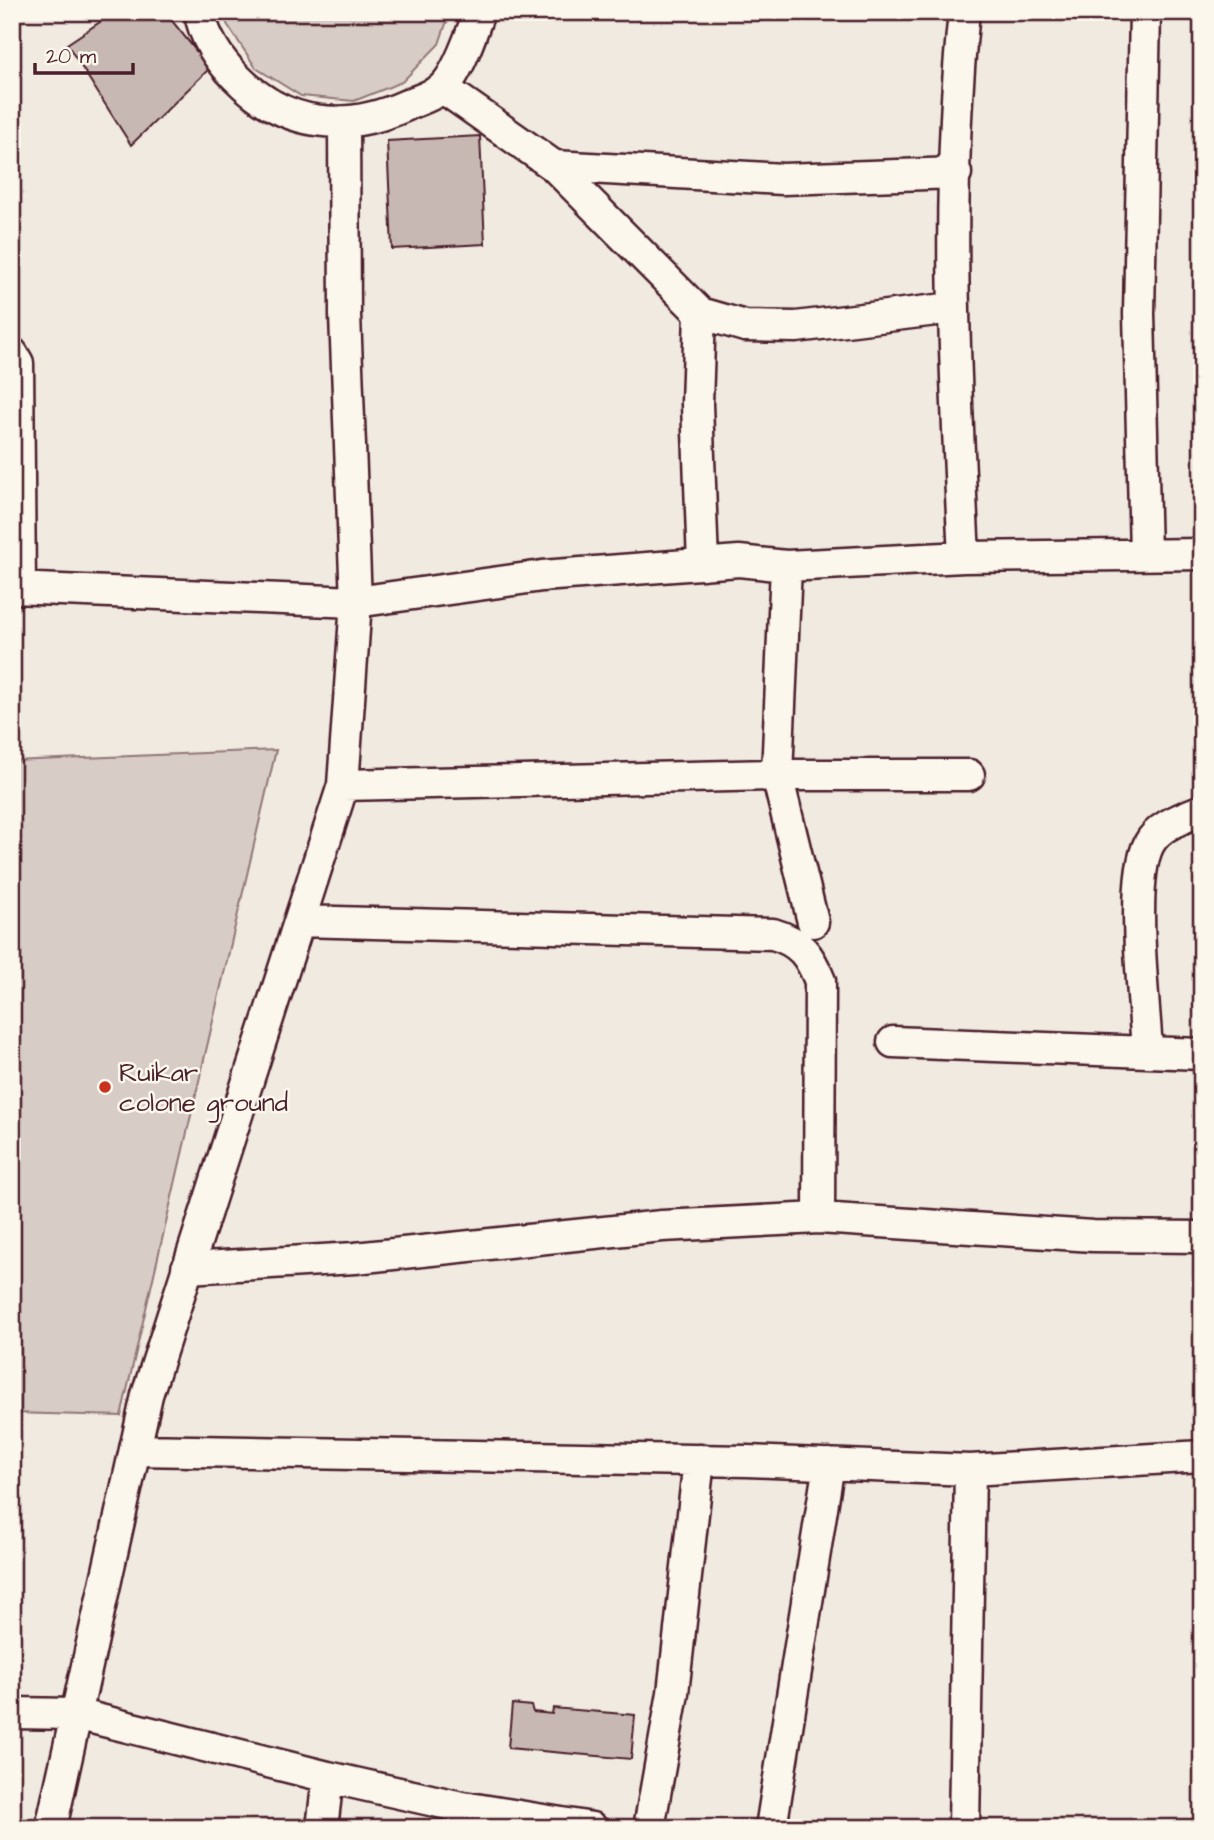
<svg xmlns="http://www.w3.org/2000/svg" width="1214" height="1840" font-family="'Architects Daughter',sans-serif">
<style>
.green{fill:#d8ccc6;stroke:#917678;stroke-width:2}
.building{fill:#c8b8b3;stroke:#4a1f2b;stroke-width:2}
.lines{fill:none;stroke-linecap:round;stroke-linejoin:round}
.minor-casing{stroke:#4a1f2b;stroke-width:35}
.minor{stroke:#fbf7ec;stroke-width:30}
.poi-dot{fill:#c8321e;stroke:#fbf7ec;stroke-width:2.5}
.labels{text-anchor:middle;stroke-width:5;stroke-linejoin:round;paint-order:stroke}
.poi-label{font-size:26px;fill:#4a1f2b;stroke:#fbf7ec;text-anchor:start}
</style>
<rect width="100%" height="100%" fill="#f0eae0"/>
<filter id="ink" filterUnits="userSpaceOnUse"><feTurbulence type="fractalNoise" baseFrequency=".0143" numOctaves="2"/><feDisplacementMap in="SourceGraphic" scale="14" xChannelSelector="R" yChannelSelector="G"/><feConvolveMatrix kernelMatrix="1 2 1 2 8 2 1 2 1" color-interpolation-filters="sRGB"/></filter>
<g filter="url(#ink)">
<path class="green" d="M 226,12 L 450,12 L 439,44 L 402,82 L 354,101 L 301,96 L 256,68 L 227,24 Z
M 276,750 L 121,1416 L 12,1413 L 12,761 Z"/>
<path class="building" d="M 115,12 L 165,12 L 210,68 L 131,145 L 67,44 Z
M 480,136 L 485,244 L 392,249 L 387,141 Z
M 512,1704 L 531,1706 L 533,1712 L 552,1714 L 553,1708 L 635,1715 L 631,1759 L 508,1748 Z"/>
<g class="lines">
<defs>
<path id="minor" d="M 200,12 C 203,36 219,60 236,77 C 285,127 345,133 407,105 C 418,100 432,96 441,89 C 457,77 472,32 479,12
M 443,88 L 554,166 L 783,179 L 956,173
M 554,166 L 700,313
M 12,353 L 18,363 L 20,588
M 1145,554 L 1139,314 L 1145,12
M 964,557 C 955,376 945,193 964,12
M 703,564 L 697,404 L 700,313 L 745,326 L 796,327 L 953,308
M 786,566 L 777,775 L 813,922
M 12,588 L 356,602 L 542,576 L 739,561 L 786,566 L 964,557 L 1202,554
M 343,785 L 777,775 L 969,775
M 1202,810 C 1183,818 1159,825 1149,844 C 1129,882 1145,1004 1147,1052 L 1202,1054
M 300,921 L 773,934 C 801,942 810,956 820,981 L 819,1218
M 893,1042 L 1147,1052
M 187,1268 L 355,1258 L 662,1226 L 819,1218 L 1093,1236 L 1202,1237
M 136,1450 L 747,1461 L 970,1470 L 1202,1456
M 12,1713 L 76,1714 L 328,1777 L 322,1828
M 328,1777 L 457,1806 L 592,1828
M 51,1828 L 147,1395 L 343,785 L 356,602 L 345,315 L 344,123
M 649,1828 L 673,1693 L 699,1460
M 771,1828 L 829,1464
M 964,1828 L 970,1470"/>
</defs>
<use href="#minor" class="minor-casing"/>
<use href="#minor" class="minor"/>
</g>
</g>
<circle class="poi-dot" cx="105" cy="1087" r="7"/>
<g class="labels">
<g class="poi-label">
<text x="119" y="1081">Ruikar<tspan x="119" dy="30">colone ground</tspan></text>
</g>
</g>
<rect width="1214" height="1840" fill="none" stroke="#fbf7ec" stroke-width="42"/>
<rect x="21" y="21" width="1172" height="1798" fill="none" stroke="#4a1f2b" stroke-width="2.5" filter="url(#ink)"/>
<path d="M35 63v10h98v-10" fill="none" stroke="#4a1f2b" stroke-width="3.5"/>
<text x="46" y="63" font-size="21" fill="#4a1f2b" stroke="#fbf7ec" stroke-width="5" paint-order="stroke">20 m</text>
</svg>
